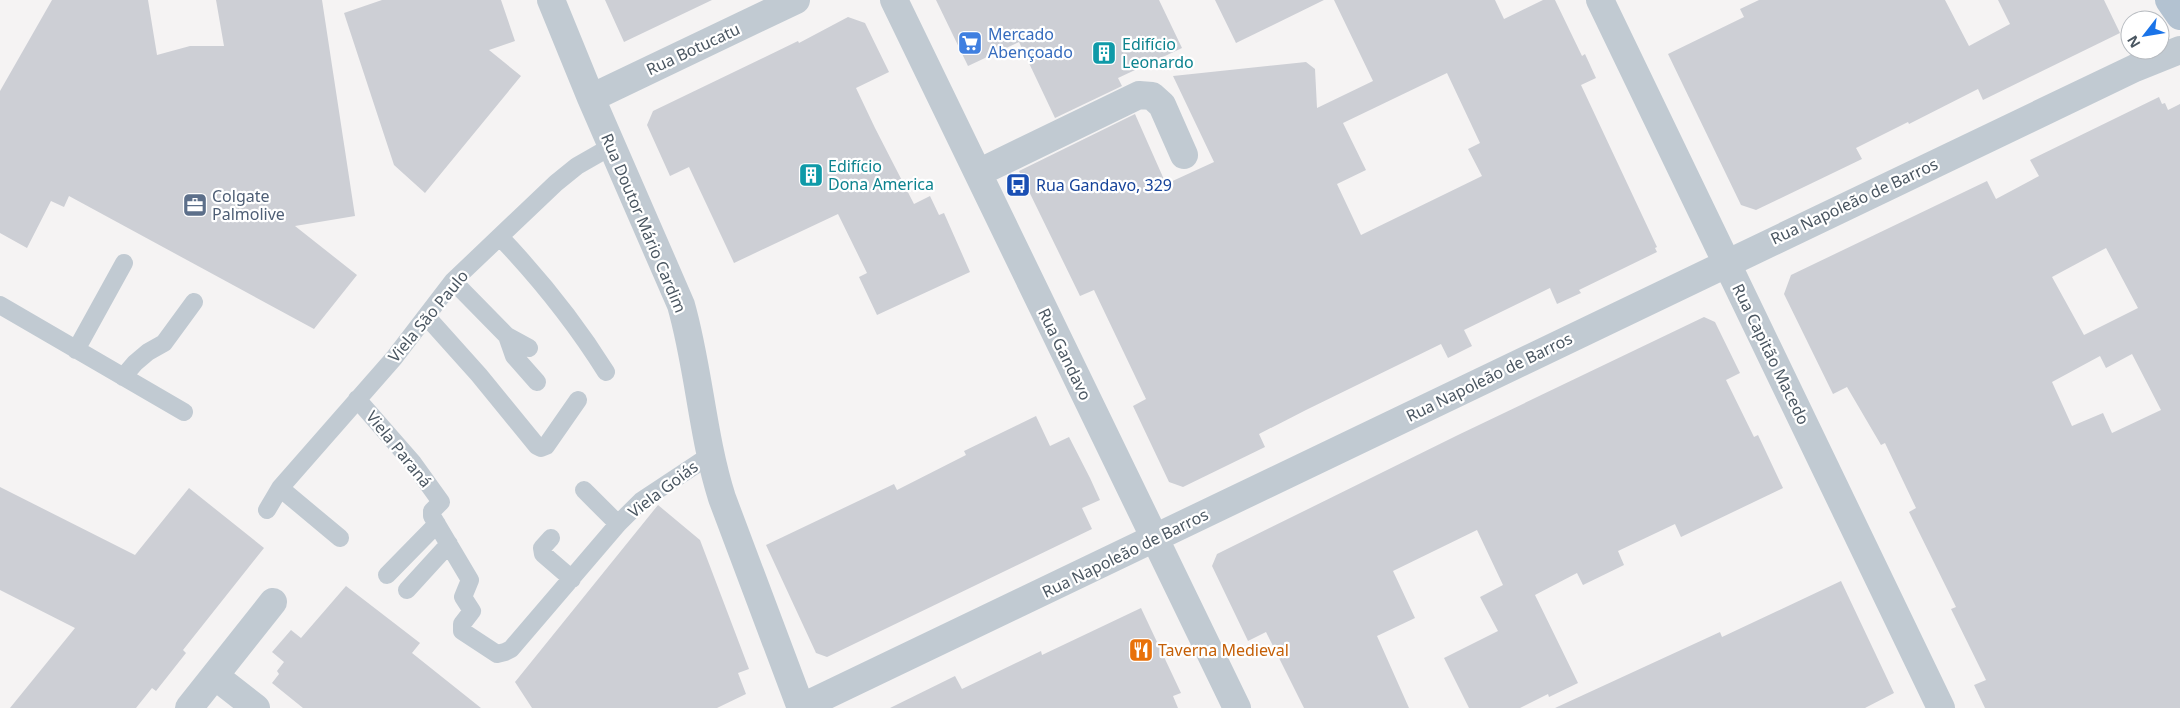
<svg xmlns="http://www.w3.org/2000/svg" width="2180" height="708" font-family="'Noto Sans',sans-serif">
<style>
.building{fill:#cdcfd5;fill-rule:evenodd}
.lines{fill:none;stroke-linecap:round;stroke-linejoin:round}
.lane{stroke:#c1cad2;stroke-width:18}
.street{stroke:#c1cad2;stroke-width:28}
.primary{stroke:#b3c2d1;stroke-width:28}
.labels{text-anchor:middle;stroke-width:4.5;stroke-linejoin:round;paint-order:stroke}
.shop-label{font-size:16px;fill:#366cbe;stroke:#fff;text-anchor:start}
.culture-label{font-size:16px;fill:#0d838f;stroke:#fff;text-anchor:start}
.street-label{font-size:16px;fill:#4a5661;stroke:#fff}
.transit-label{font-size:16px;fill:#164399;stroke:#fff;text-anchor:start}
.service-label{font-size:16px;fill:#4e5e75;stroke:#fff;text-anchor:start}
.food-label{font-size:16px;fill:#c56008;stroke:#fff;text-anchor:start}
</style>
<rect width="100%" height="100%" fill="#f5f3f3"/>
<path class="building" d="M 52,0 L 148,0 L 157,55 L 190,46 L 224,46 L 216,0 L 322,0 L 355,216 L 295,226 L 357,275 L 314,329 L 69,196 L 64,207 L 51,201 L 27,248 L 0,233 L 0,91 Z
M 382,0 L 501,0 L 515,41 L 489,50 L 521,76 L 425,193 L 394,165 L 344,13 Z
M 605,0 L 712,0 L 624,42 Z
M 936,0 L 1159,0 L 1182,48 L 1118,78 L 1122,86 L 1055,118 L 1019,42 L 968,66 Z
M 1215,0 L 1324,0 L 1236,43 Z
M 1334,0 L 1495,0 L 1504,19 L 1543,0 L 1555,0 L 1582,56 L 1585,54 L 1596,78 L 1581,85 L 1657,247 L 1655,248 L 1657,252 L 1579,290 L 1581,293 L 1557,304 L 1550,288 L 1464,330 L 1472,346 L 1448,358 L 1441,344 L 1306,410 L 1259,434 L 1265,447 L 1183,487 L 1169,482 L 1133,406 L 1146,399 L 1094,290 L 1080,296 L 1019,171 L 1135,114 L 1166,184 L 1214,162 L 1173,76 L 1306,62 L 1315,69 L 1317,108 L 1373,81 ZM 1447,73 L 1480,143 L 1468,149 L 1482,176 L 1361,235 L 1337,184 L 1366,170 L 1343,123 Z
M 1759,0 L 1945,0 L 1969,46 L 2010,24 L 1998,0 L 2104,0 L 2120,33 L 1983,100 L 1978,89 L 1909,124 L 1908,122 L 1856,148 L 1862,159 L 1756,210 L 1741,205 L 1668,54 L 1744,17 L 1740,9 Z
M 848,17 L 865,23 L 889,72 L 856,88 L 875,128 L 914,204 L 930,196 L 939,215 L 944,213 L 970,272 L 877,315 L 859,277 L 867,273 L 838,214 L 734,263 L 689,167 L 670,176 L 647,125 L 653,111 L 798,41 L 799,43 Z
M 2159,97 L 2162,104 L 2165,103 L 2168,110 L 2180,104 L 2180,708 L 1985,708 L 1974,685 L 1986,680 L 1951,609 L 1956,607 L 1909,512 L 1916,508 L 1885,443 L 1881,445 L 1847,387 L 1833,394 L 1784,294 L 1791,275 L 1987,181 L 1996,199 L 2039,176 L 2030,160 ZM 2106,248 L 2138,308 L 2084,335 L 2052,277 ZM 2132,354 L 2161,410 L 2112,433 L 2103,413 L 2072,426 L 2052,382 L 2100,356 L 2106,368 Z
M 1704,317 L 1715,322 L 1740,373 L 1726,380 L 1754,437 L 1758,435 L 1783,488 L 1681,537 L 1675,524 L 1618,551 L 1624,565 L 1583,585 L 1577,573 L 1535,595 L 1578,683 L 1549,697 L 1548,694 L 1520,708 L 1469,708 L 1444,658 L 1498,631 L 1480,597 L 1503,585 L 1477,530 L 1393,571 L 1415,618 L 1377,636 L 1409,708 L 1304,708 L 1266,632 L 1248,641 L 1212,566 L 1217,554 L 1458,435 Z
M 1036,416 L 1050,446 L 1069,437 L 1090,478 L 1100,500 L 1082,508 L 1092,529 L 827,657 L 816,653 L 766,545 L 894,484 L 897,490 L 966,455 L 964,451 Z
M 0,487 L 135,555 L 189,488 L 264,548 L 183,650 L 186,653 L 156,691 L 152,688 L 136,708 L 10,708 L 75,628 L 0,590 Z
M 658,505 L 700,540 L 749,669 L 738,673 L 746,694 L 717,708 L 532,708 L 515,682 Z
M 1841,581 L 1894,693 L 1865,708 L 1555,708 L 1720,632 L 1722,637 Z
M 346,586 L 420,643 L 412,653 L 481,708 L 303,708 L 272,683 L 279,674 L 277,671 L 284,662 L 272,652 L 291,630 L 301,638 Z
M 1141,608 L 1181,693 L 1173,696 L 1178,708 L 890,708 L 955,676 L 962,689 L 1041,651 L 1042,655 Z"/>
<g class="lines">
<path class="lane" d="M 500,237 C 541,280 574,321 606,372
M 453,281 L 507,336 L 514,356 L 537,382
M 0,305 L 184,412
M 427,317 L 479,375 L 537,446 L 541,448 L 546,446 L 578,400
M 507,336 L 529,348
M 76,350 L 124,263
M 123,377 L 135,363 L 148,352 L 164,343 L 194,302
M 357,399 L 413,463 L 441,502 L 432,511 L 432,516 L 470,580 L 463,597 L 472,611 L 462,624 L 462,631 L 497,654 L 505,652 L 511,649 L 618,524 L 641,501 L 709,456
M 280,488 L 340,538
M 584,490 L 618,524
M 267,510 L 280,488 L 394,358 L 453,281 L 556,183 L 577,166 L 612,146
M 551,538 L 542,548 L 543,554 L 572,579
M 387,575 L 437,524
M 407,590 L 449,544"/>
<path class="street" d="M 551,0 L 591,98 L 681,305 C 699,368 702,435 722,498 L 801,708
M 894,0 L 1237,708
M 1600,0 L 1941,708
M 591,98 L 796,0
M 978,173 L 1139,95 L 1152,96 L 1162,105 L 1184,155
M 215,676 L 256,708
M 189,708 L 273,602
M 800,708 L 2135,68 L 2180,50"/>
<path class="primary" d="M 2169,0 L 2180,16"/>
</g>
<defs>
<symbol id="supermarket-square" viewBox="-11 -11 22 22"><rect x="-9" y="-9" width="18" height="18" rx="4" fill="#3f7fe0" stroke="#fff"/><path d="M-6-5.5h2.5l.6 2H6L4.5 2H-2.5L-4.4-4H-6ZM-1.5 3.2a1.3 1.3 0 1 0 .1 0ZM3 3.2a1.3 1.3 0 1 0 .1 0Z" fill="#fff"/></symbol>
<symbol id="building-square" viewBox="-11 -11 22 22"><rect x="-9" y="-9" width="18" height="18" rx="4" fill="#0f9aa8" stroke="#fff"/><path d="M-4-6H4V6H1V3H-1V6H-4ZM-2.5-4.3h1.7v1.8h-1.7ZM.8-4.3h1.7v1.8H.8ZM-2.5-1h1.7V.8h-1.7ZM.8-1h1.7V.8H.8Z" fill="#fff"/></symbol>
<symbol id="bus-square" viewBox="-11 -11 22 22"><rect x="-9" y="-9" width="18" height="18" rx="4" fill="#1a4fb4" stroke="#fff"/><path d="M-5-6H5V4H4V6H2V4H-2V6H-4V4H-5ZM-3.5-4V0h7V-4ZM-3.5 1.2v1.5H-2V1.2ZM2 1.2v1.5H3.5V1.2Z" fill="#fff"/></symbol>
<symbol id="office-square" viewBox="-11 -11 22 22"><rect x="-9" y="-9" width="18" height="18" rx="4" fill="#5c6f8a" stroke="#fff"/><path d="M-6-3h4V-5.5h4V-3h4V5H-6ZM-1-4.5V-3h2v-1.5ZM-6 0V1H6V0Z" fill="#fff"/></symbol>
<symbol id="restaurant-square" viewBox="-11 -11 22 22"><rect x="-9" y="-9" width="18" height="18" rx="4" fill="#e8710a" stroke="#fff"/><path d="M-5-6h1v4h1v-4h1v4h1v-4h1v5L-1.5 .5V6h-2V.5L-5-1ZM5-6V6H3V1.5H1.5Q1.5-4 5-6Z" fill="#fff"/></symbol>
</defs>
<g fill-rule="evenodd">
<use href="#supermarket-square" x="956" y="29" width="28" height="28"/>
<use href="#building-square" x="1090" y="39" width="28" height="28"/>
<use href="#building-square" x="797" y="161" width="28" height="28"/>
<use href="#bus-square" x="1004" y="171" width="28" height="28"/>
<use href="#office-square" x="181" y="191" width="28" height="28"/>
<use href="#restaurant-square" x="1127" y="636" width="28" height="28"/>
</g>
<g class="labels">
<g class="shop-label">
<text x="988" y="40">Mercado<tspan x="988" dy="18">Abençoado</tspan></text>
</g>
<g class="culture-label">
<text x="1122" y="50">Edifício<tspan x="1122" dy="18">Leonardo</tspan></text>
<text x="828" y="172">Edifício<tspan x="828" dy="18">Dona America</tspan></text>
</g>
<g class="street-label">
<text transform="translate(693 49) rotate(-25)" y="6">Rua Botucatu</text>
<text transform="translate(1854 201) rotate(-25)" y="6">Rua Napoleão de Barros</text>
<text transform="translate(644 223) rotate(67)" y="6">Rua Doutor Mário Cardim</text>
<text transform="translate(428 316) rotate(-50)" y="6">Viela São Paulo</text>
<text transform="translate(1065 354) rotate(64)" y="6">Rua Gandavo</text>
<text transform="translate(1771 354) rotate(64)" y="6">Rua Capitão Macedo</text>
<text transform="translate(1489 377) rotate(-26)" y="6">Rua Napoleão de Barros</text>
<text transform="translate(399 449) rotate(51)" y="6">Viela Paraná</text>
<text transform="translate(663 489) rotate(-37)" y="6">Viela Goiás</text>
<text transform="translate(1125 553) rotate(-26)" y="6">Rua Napoleão de Barros</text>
</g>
<g class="transit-label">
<text x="1036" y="191">Rua Gandavo, 329</text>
</g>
<g class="service-label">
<text x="212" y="202">Colgate<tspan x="212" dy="18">Palmolive</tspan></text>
</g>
<g class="food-label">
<text x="1158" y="656">Taverna Medieval</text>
</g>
</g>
<g transform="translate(2145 35) rotate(239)"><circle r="24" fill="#ffffff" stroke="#b7bbc0"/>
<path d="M0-4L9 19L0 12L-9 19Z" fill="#1a73e8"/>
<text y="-8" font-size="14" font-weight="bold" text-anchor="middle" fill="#4a5661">N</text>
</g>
</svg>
